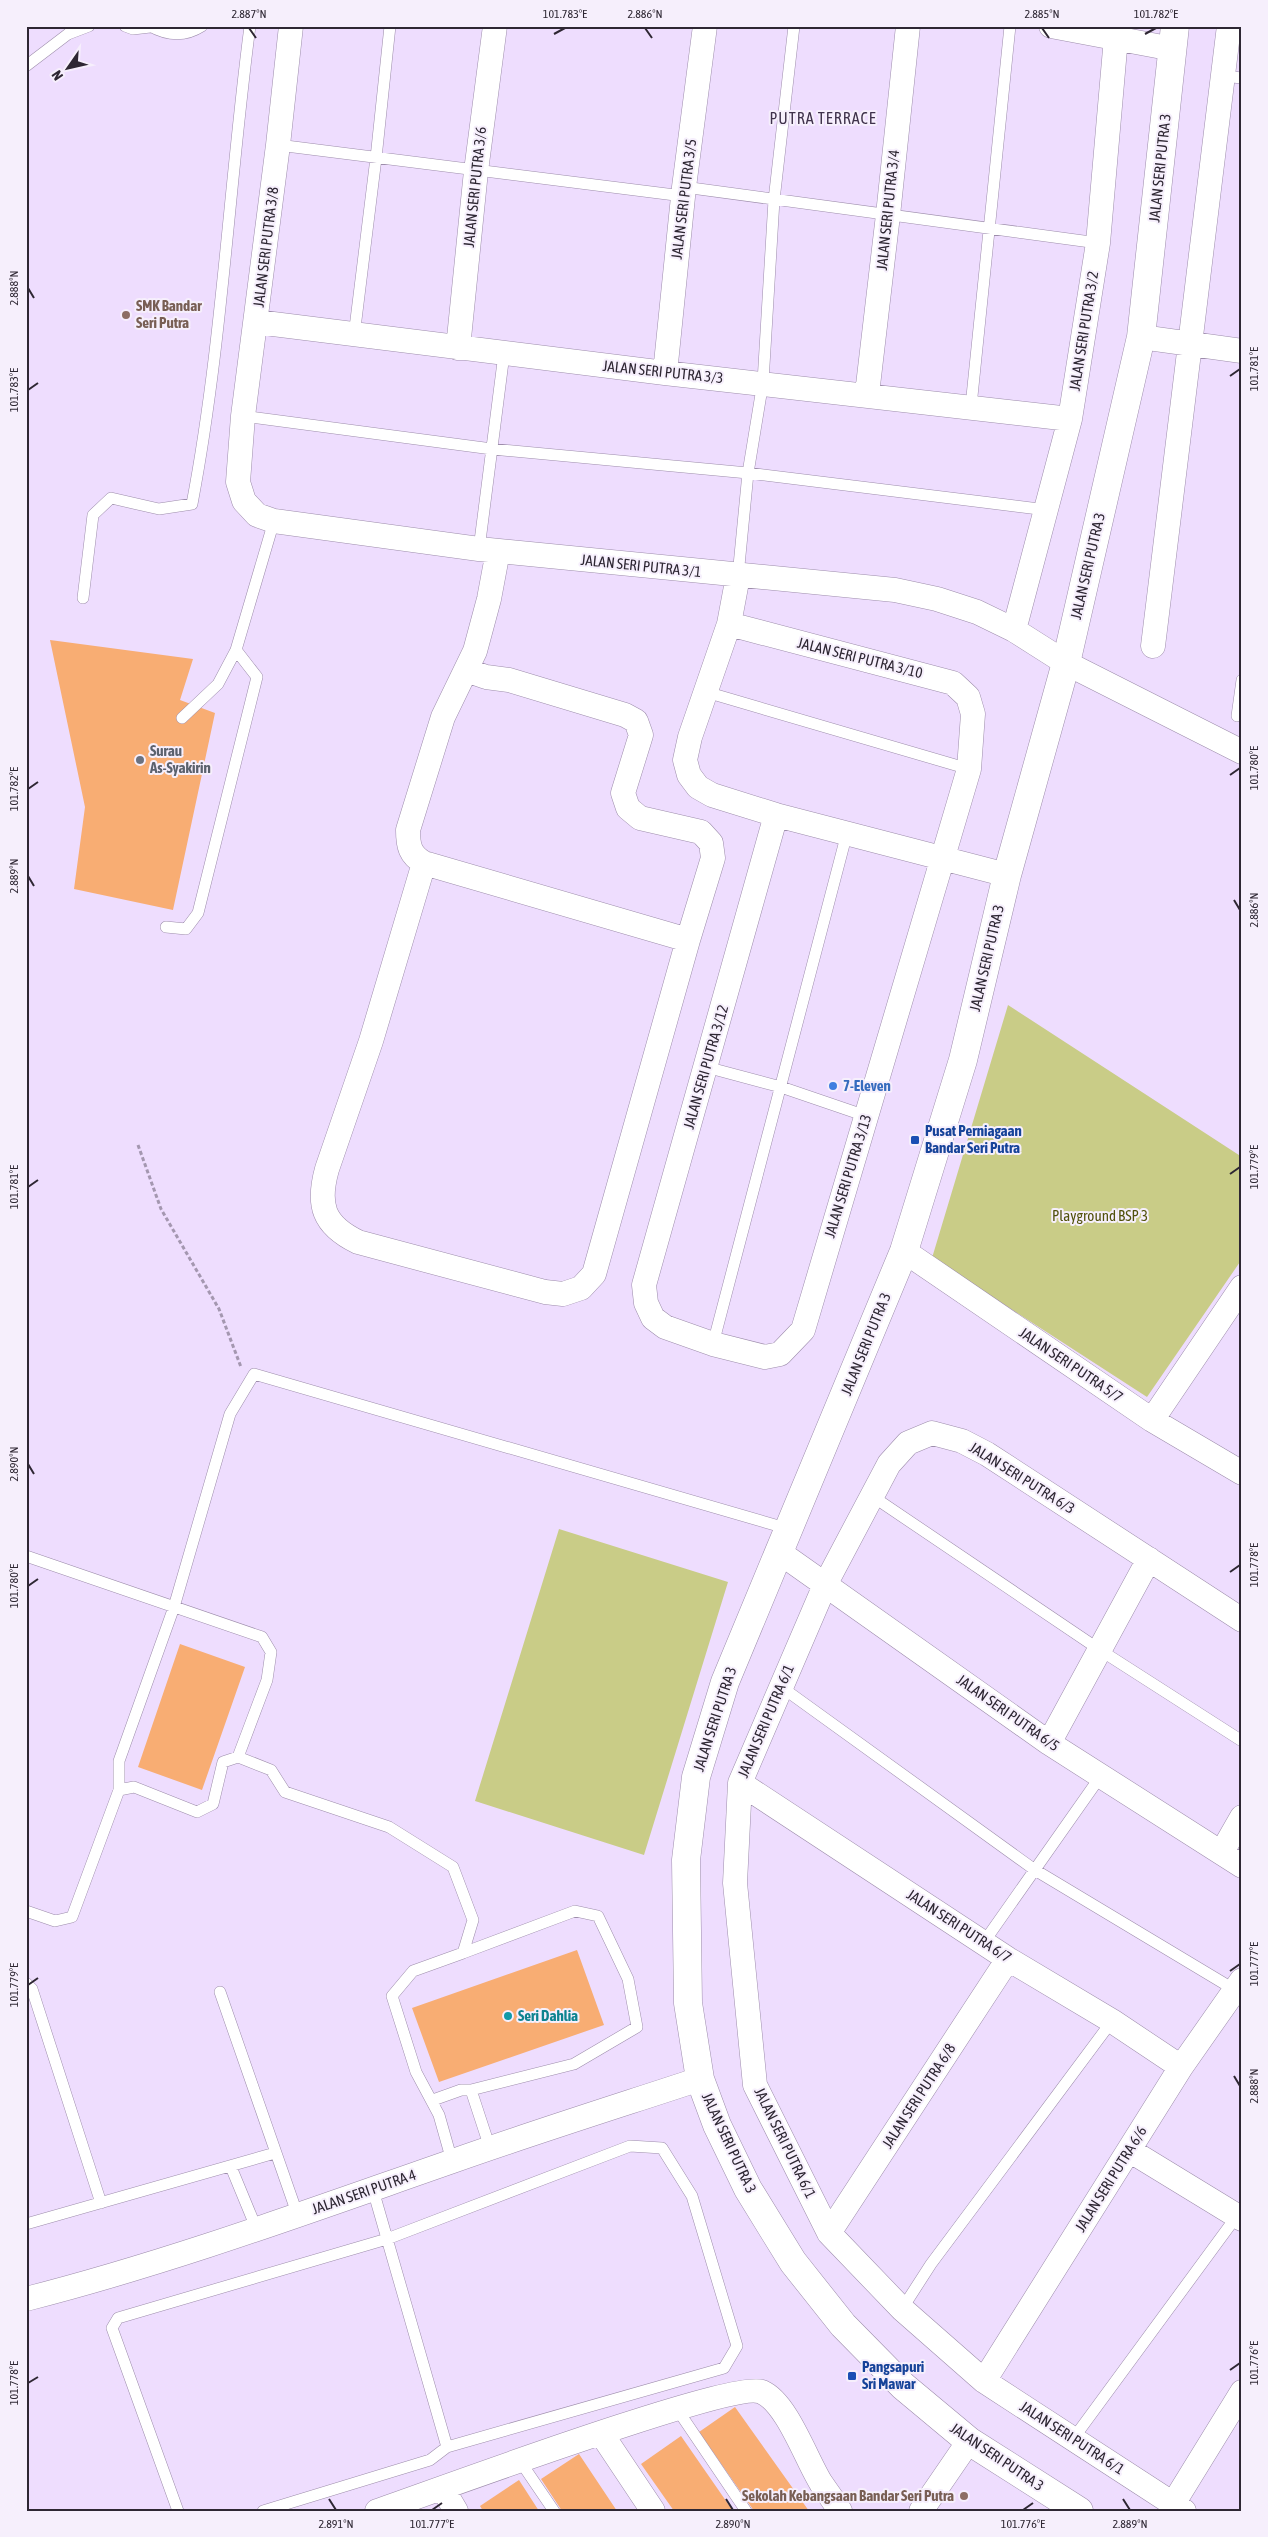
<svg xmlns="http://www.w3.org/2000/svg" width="1268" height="2537" font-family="'Asap Condensed',sans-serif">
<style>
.green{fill:#c9cc87}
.building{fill:#f8ad73}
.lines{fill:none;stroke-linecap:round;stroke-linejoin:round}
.service-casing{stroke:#9d8dab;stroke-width:12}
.minor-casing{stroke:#9d8dab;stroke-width:25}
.tertiary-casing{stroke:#9d8dab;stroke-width:29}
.path{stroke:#a497b0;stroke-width:3;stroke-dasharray:4 2.5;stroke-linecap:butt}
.service{stroke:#fff;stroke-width:11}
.minor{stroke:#fff;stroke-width:24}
.tertiary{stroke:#fff;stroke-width:28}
.ticks{fill:none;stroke:#2e2733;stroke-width:2}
.education-dot{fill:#8d6e63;stroke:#f6effc;stroke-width:2}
.worship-dot{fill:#6b7280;stroke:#f6effc;stroke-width:2}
.shop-dot{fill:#3f7fe0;stroke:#f6effc;stroke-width:2}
.transit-dot{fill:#1a4fb4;stroke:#f6effc;stroke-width:2}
.culture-dot{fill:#0f9aa8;stroke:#f6effc;stroke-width:2}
.labels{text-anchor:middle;stroke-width:4;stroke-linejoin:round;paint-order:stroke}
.street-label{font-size:15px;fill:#2e2733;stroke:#f6effc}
.education-label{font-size:15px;font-weight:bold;fill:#785e54;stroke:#f6effc;text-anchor:start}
.worship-label{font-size:15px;font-weight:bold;fill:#5b616d;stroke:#f6effc;text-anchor:start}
.shop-label{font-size:15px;font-weight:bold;fill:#366cbe;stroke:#f6effc;text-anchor:start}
.transit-label{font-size:15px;font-weight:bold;fill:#164399;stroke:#f6effc;text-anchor:start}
.park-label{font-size:15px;fill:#51510b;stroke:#f6effc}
.culture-label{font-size:15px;font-weight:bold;fill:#0d838f;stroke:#f6effc;text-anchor:start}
.neighbourhood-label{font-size:16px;letter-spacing:1px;fill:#3f324b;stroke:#f6effc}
.neatline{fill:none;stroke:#2e2733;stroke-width:2}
.ticks-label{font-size:12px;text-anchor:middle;fill:#2e2733}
</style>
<rect width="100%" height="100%" fill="#eeddfe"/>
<path class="green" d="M 1008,1005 L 1242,1157 L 1242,1259 L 1147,1397 L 932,1258 Z
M 559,1529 L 728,1582 L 644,1855 L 475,1801 Z"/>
<path class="building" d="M 50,640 L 193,659 L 180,700 L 215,713 L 173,910 L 74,889 L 85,807 Z
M 180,1644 L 245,1667 L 202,1790 L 138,1767 Z
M 577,1950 L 604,2025 L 439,2082 L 412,2008 Z
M 735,2407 L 809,2511 L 754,2511 L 699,2432 Z
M 681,2436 L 733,2511 L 674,2511 L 641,2464 Z
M 579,2454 L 617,2511 L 562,2511 L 541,2479 Z
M 519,2480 L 539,2511 L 483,2511 L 480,2506 Z"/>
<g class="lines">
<defs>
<path id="service" d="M 125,26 L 133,29 L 150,27
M 150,26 C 168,36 185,37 202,26
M 26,66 L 68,34 L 89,26
M 1223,76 L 1242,78
M 278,145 L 683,196
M 684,187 L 1098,243
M 354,336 L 376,158 L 390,26
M 971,406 L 1010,26
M 243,416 L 492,449 L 748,473 L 1047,510
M 479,549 L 504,354
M 738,576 L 748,473 L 763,382 L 774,200 L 794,26
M 83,598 L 93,515 L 111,498 L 159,509 L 192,504 C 222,347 229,185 250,26
M 706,692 L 969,769
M 1237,716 L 1242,680
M 182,718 L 218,684 L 236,650 L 274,521
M 166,927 L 186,929 L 198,913 L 257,677 L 236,650
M 706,1067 L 781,1087 L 866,1116
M 713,1344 L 847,833
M 872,1496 L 1100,1650 L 1242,1741
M 26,1556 L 262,1637 L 271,1652 L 267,1680 L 238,1757
M 780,1686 L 1035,1870 L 1235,1990
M 119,1790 L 119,1761 L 174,1607 L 230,1414 L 254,1374 L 789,1529
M 26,1911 L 55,1921 L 72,1917 L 119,1790 L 134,1787 L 197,1812 L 213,1804 L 223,1762 L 238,1757 L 271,1770 L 285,1792 L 389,1827 L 453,1867 L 473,1920 L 463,1953 L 413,1971 L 392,1996 L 416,2072 L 439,2115 L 452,2161
M 984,1942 L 1100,1777
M 26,1983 L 32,1989 L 101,2203
M 220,1992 L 298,2216
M 471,2090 L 490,2148
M 433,2100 L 461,2090 L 471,2090 L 574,2064 L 637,2027 L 628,1979 L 598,1916 L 575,1911 L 463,1953
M 231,2167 L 257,2230
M 373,2190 L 447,2447
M 26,2224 L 275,2153
M 902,2309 L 931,2264 L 1112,2021
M 677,2409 L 746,2511
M 1073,2439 L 1239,2213
M 520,2461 L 554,2511
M 178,2511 L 112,2328 L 118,2318 L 387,2239 L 630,2146 L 662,2148 L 692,2196 L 737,2346 L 724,2368 L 447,2447 L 430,2460 L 263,2511"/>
<path id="minor" d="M 291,26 L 278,145 L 243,416 L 238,482 L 244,501 L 257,515 L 274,521 L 479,549 L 895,590 L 937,599 L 977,612 L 1014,630 L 1066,663 L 1242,752
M 1051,26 L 1173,49
M 257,322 L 665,373 L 1070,419
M 1141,337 L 1242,351
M 458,348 L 476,171 L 495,26
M 665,373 L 684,187 L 705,26
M 867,394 L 888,215 L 908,26
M 498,551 L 489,599 L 475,651 L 443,717 L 408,830 C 408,846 410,855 424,863 L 688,940
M 738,576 L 729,624 L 690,737 L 685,760 L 689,775 L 698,787 L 712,795 L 776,815 L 1007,875
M 729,624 L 953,683 L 968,697 L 973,714 L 969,769 L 803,1330 L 780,1354 L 765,1357 L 713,1344 L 665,1327 L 653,1318 L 646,1303 L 644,1285 L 776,815
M 1014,630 L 1070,419 L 1098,243 L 1117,26
M 1153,646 L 1229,26
M 424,863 L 371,1041 L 327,1169 C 317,1205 323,1225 358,1242 L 545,1292 L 563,1294 L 581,1288 L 594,1274 L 688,940 L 713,858 L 711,843 L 701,832 L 640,818 L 628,808 L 623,793 L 641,735 L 636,721 L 625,715 L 509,680 L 486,677 L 466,670
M 904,1251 L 1152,1420 L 1242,1473
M 1152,1420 L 1242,1287
M 779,1552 L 1049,1743 L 1242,1866
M 1049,1743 L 1149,1559
M 740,1783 L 1008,1959 L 1112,2021 L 1181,2067
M 1222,1852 L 1242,1817
M 1129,2150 L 1242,2219
M 829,2233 L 1008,1959
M 26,2299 C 171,2262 312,2210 453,2161 C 535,2132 618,2106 700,2079
M 984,2381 L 1181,2067 L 1242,1980
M 601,2433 L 653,2511
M 443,2489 L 456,2511
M 1173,2504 L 1242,2392
M 377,2511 C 427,2494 733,2380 762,2392 C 787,2403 806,2459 821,2483 C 827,2492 834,2501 840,2511
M 921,2511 L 969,2441
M 1184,2511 L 984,2381 L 902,2309 L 829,2233 L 755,2085 L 735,1883 L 740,1783 L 825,1585 L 889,1464 L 908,1443 L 932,1433 L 962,1441 L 987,1454 L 1242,1620"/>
<path id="tertiary" d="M 1079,2511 L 969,2441 L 903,2386 L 843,2325 L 793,2262 L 748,2189 L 717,2125 L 700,2079 L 688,2003 L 686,1860 L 696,1777 L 725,1682 L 904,1251 L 963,1060 L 1007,875 L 1066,663 L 1141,337 L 1175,26"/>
</defs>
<use href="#service" class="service-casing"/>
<use href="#minor" class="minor-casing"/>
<use href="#tertiary" class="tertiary-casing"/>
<path class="path" d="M 138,1145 L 161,1209 L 219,1309 L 241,1367"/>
<use href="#service" class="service"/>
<use href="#minor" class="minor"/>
<use href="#tertiary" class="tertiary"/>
</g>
<path class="ticks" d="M 249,28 L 256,38M 645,28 L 652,38M 1042,28 L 1049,38M 554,34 L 565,28M 1145,34 L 1156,28M 28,288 L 34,298M 1230,376 L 1240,369M 28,390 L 38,383M 1230,775 L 1240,768M 28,789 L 38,782M 28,876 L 34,886M 1234,900 L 1240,910M 1230,1174 L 1240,1167M 28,1187 L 38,1180M 28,1464 L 34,1474M 1230,1572 L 1240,1565M 28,1586 L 38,1579M 1230,1971 L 1240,1964M 28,1985 L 38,1978M 1234,2076 L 1240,2086M 1230,2370 L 1240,2363M 28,2383 L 38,2377M 329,2499 L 336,2510M 726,2499 L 733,2510M 1123,2499 L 1130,2510M 432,2510 L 442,2503M 1023,2510 L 1033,2503"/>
<g class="education-dot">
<circle cx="126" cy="315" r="5"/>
<circle cx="964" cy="2496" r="5"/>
</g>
<circle class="worship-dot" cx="140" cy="760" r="5"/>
<circle class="shop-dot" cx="833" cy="1086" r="5"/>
<g class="transit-dot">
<rect x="910" y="1135" width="10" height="10" rx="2.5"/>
<rect x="847" y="2371" width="10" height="10" rx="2.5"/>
</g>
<circle class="culture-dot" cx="508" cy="2016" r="5"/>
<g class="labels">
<g class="street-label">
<text transform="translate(1160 168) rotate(-84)" y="5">JALAN SERI PUTRA 3</text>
<text transform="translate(475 187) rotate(-84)" y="5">JALAN SERI PUTRA 3/6</text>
<text transform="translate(684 199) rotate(-83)" y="5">JALAN SERI PUTRA 3/5</text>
<text transform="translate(888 210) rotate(-84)" y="5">JALAN SERI PUTRA 3/4</text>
<text transform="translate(266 247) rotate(-83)" y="5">JALAN SERI PUTRA 3/8</text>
<text transform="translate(1084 331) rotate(-81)" y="5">JALAN SERI PUTRA 3/2</text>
<text transform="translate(663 372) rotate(6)" y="5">JALAN SERI PUTRA 3/3</text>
<text transform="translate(641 566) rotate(6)" y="5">JALAN SERI PUTRA 3/1</text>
<text transform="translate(1088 566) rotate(-77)" y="5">JALAN SERI PUTRA 3</text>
<text transform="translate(860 658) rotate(14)" y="5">JALAN SERI PUTRA 3/10</text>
<text transform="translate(987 958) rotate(-77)" y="5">JALAN SERI PUTRA 3</text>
<text transform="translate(706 1067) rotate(-74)" y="5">JALAN SERI PUTRA 3/12</text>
<text transform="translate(848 1176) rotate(-73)" y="5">JALAN SERI PUTRA 3/13</text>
<text transform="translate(866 1344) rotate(-68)" y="5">JALAN SERI PUTRA 3</text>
<text transform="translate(1071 1365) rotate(34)" y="5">JALAN SERI PUTRA 5/7</text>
<text transform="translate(1022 1478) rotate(32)" y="5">JALAN SERI PUTRA 6/3</text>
<text transform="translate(1008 1713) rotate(35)" y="5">JALAN SERI PUTRA 6/5</text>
<text transform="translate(715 1719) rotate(-72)" y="5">JALAN SERI PUTRA 3</text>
<text transform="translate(766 1721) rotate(-67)" y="5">JALAN SERI PUTRA 6/1</text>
<text transform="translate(959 1926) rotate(33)" y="5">JALAN SERI PUTRA 6/7</text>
<text transform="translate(919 2096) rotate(-57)" y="5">JALAN SERI PUTRA 6/8</text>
<text transform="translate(729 2143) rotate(65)" y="5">JALAN SERI PUTRA 3</text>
<text transform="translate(785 2143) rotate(64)" y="5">JALAN SERI PUTRA 6/1</text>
<text transform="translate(1111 2179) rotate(-58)" y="5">JALAN SERI PUTRA 6/6</text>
<text transform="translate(364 2192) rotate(-19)" y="5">JALAN SERI PUTRA 4</text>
<text transform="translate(1072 2438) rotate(33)" y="5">JALAN SERI PUTRA 6/1</text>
<text transform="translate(997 2457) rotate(34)" y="5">JALAN SERI PUTRA 3</text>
</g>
<g class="education-label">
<text x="136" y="311">SMK Bandar<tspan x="136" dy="17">Seri Putra</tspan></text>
<text x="954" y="2501" text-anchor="end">Sekolah Kebangsaan Bandar Seri Putra</text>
</g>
<g class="worship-label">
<text x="150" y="756">Surau<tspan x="150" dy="17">As-Syakirin</tspan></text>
</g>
<g class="shop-label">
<text x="843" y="1091">7-Eleven</text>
</g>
<g class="transit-label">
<text x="925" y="1136">Pusat Perniagaan<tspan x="925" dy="17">Bandar Seri Putra</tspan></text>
<text x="862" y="2372">Pangsapuri<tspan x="862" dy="17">Sri Mawar</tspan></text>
</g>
<g class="park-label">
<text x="1100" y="1221">Playground BSP 3</text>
</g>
<g class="culture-label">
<text x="518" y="2021">Seri Dahlia</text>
</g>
<g class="neighbourhood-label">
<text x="823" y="124">PUTRA TERRACE</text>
</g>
</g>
<rect width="1268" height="2537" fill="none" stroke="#f6effc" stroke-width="55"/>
<g transform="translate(68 68) rotate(236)" stroke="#f6effc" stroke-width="4" paint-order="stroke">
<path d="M0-4L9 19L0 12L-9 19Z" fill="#2e2733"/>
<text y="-8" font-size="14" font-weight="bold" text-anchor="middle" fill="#2e2733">N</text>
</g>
<rect x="28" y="28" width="1212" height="2482" class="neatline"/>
<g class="ticks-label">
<text x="249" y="18">2.887°N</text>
<text x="565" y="18">101.783°E</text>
<text x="645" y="18">2.886°N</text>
<text x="1042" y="18">2.885°N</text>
<text x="1156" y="18">101.782°E</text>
<text transform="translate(14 288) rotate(-90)" y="4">2.888°N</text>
<text transform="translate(1254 369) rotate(-90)" y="4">101.781°E</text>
<text transform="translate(14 390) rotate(-90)" y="4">101.783°E</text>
<text transform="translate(1254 768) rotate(-90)" y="4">101.780°E</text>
<text transform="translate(14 789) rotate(-90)" y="4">101.782°E</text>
<text transform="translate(14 876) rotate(-90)" y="4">2.889°N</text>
<text transform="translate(1254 910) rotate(-90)" y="4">2.886°N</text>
<text transform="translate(1254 1167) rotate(-90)" y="4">101.779°E</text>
<text transform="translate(14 1187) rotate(-90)" y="4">101.781°E</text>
<text transform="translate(14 1464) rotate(-90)" y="4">2.890°N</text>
<text transform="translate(1254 1565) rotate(-90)" y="4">101.778°E</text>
<text transform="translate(14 1586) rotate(-90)" y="4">101.780°E</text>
<text transform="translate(1254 1964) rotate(-90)" y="4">101.777°E</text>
<text transform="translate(14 1985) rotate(-90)" y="4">101.779°E</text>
<text transform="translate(1254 2086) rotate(-90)" y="4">2.888°N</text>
<text transform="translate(1254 2363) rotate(-90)" y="4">101.776°E</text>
<text transform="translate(14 2383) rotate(-90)" y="4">101.778°E</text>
<text x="336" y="2528">2.891°N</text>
<text x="432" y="2528">101.777°E</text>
<text x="733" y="2528">2.890°N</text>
<text x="1023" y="2528">101.776°E</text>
<text x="1130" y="2528">2.889°N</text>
</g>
</svg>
